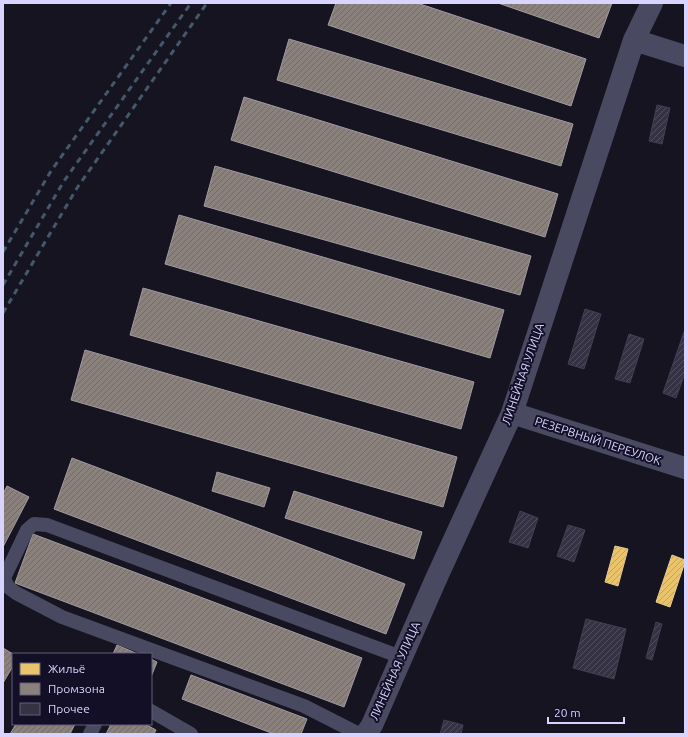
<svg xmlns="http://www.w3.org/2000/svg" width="688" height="737" font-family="Ubuntu,sans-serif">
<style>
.homes{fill:url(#homes-hatch);stroke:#e4c997}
.industry{fill:url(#industry-hatch);stroke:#a29aa3}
.building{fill:url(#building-hatch);stroke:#433f54}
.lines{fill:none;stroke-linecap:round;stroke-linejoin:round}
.service{stroke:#4a4962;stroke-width:14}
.minor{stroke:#4a4962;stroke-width:22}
.tertiary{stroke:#4a4962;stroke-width:22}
.rail{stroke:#43596b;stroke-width:3;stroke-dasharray:6 5;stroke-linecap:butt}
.labels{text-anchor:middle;stroke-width:4;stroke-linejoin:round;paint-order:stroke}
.street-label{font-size:12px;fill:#d9d4ff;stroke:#130f26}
</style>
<defs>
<pattern id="homes-hatch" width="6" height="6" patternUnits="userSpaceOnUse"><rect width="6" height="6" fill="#e9c46a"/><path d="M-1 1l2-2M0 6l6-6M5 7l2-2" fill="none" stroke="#bfa362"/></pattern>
<pattern id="industry-hatch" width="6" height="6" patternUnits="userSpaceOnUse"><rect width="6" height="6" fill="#8a817c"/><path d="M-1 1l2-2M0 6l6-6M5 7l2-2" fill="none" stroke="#706a6b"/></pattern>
<pattern id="building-hatch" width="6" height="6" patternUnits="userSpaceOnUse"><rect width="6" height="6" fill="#343243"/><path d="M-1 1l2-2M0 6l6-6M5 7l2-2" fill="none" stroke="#514f5f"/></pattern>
</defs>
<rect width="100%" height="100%" fill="#161421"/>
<path class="homes" d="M 615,546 L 628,549 L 618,586 L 605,582 Z
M 672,555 L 685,560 L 685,562 L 670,607 L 656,602 Z"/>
<path class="industry" d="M 336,3 L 417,3 L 586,59 L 571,106 L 328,25 Z
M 498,3 L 612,3 L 599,38 Z
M 289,39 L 573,124 L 561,166 L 277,80 Z
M 244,97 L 558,194 L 545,237 L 231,140 Z
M 215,166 L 531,256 L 520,295 L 204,206 Z
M 179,215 L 504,310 L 490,358 L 165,264 Z
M 143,288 L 474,382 L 461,429 L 130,335 Z
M 85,350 L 457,457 L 443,507 L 71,400 Z
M 72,458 L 405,584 L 386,634 L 54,509 Z
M 217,472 L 270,488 L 264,507 L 212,491 Z
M 7,486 L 29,497 L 3,547 L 3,494 Z
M 294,491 L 422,532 L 414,559 L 285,518 Z
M 33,534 L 362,658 L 344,707 L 15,583 Z
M 117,645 L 138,654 L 113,654 Z
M 3,648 L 13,654 L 13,666 L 3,683 Z
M 151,659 L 157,662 L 151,677 Z
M 191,675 L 307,719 L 301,734 L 274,734 L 182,699 Z
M 16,724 L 75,724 L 70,734 L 10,734 Z
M 111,724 L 145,724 L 156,730 L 154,734 L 106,734 Z"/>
<path class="building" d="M 657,105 L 670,108 L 662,144 L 649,141 Z
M 585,309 L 601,314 L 584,369 L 568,364 Z
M 685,329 L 685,373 L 676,398 L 663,393 Z
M 629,334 L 644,339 L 630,383 L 615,379 Z
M 520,511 L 538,518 L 528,548 L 509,542 Z
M 568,525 L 585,530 L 574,562 L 557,556 Z
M 586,619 L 626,629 L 614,679 L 573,668 Z
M 656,622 L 662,624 L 652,660 L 646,658 Z
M 444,720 L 463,725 L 461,734 L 440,734 Z"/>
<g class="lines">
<path class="service" d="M 151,711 L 191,734
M 90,734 L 95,724
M 359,734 L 304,706 L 62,617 L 16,593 L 8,587 L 4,578 L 27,530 L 34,524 L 47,525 L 401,657"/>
<path class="minor" d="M 512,413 L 685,468"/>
<path class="tertiary" d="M 634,40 L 685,56
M 366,734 L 372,725 L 436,579 L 512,413 L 634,40 L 652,3"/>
<path class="rail" d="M 3,252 L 51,171 L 171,3
M 3,285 L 64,181 L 191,3
M 3,313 L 77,188 L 207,3"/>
</g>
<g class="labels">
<g class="street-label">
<text transform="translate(523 374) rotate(-71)" y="4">ЛИНЕЙНАЯ УЛИЦА</text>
<text transform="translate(598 441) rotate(18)" y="4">РЕЗЕРВНЫЙ ПЕРЕУЛОК</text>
<text transform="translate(395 671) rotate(-66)" y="4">ЛИНЕЙНАЯ УЛИЦА</text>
</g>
</g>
<rect width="688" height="737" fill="none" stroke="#d9d4ff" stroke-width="8"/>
<rect x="12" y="653" width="140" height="72" fill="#130f26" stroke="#625e7d"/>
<rect x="20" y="663" width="20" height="12" fill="#e9c46a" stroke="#625e7d"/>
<text x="48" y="673" font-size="12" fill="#d9d4ff">Жильё</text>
<rect x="20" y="683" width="20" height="12" fill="#8a817c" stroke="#625e7d"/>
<text x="48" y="693" font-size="12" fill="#d9d4ff">Промзона</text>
<rect x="20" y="703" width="20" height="12" fill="#343243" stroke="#625e7d"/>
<text x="48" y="713" font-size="12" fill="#d9d4ff">Прочее</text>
<path d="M548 717v6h76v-6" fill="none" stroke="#d9d4ff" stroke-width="2"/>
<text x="554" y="717" font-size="12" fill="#d9d4ff" stroke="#130f26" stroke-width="3" paint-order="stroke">20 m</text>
</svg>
